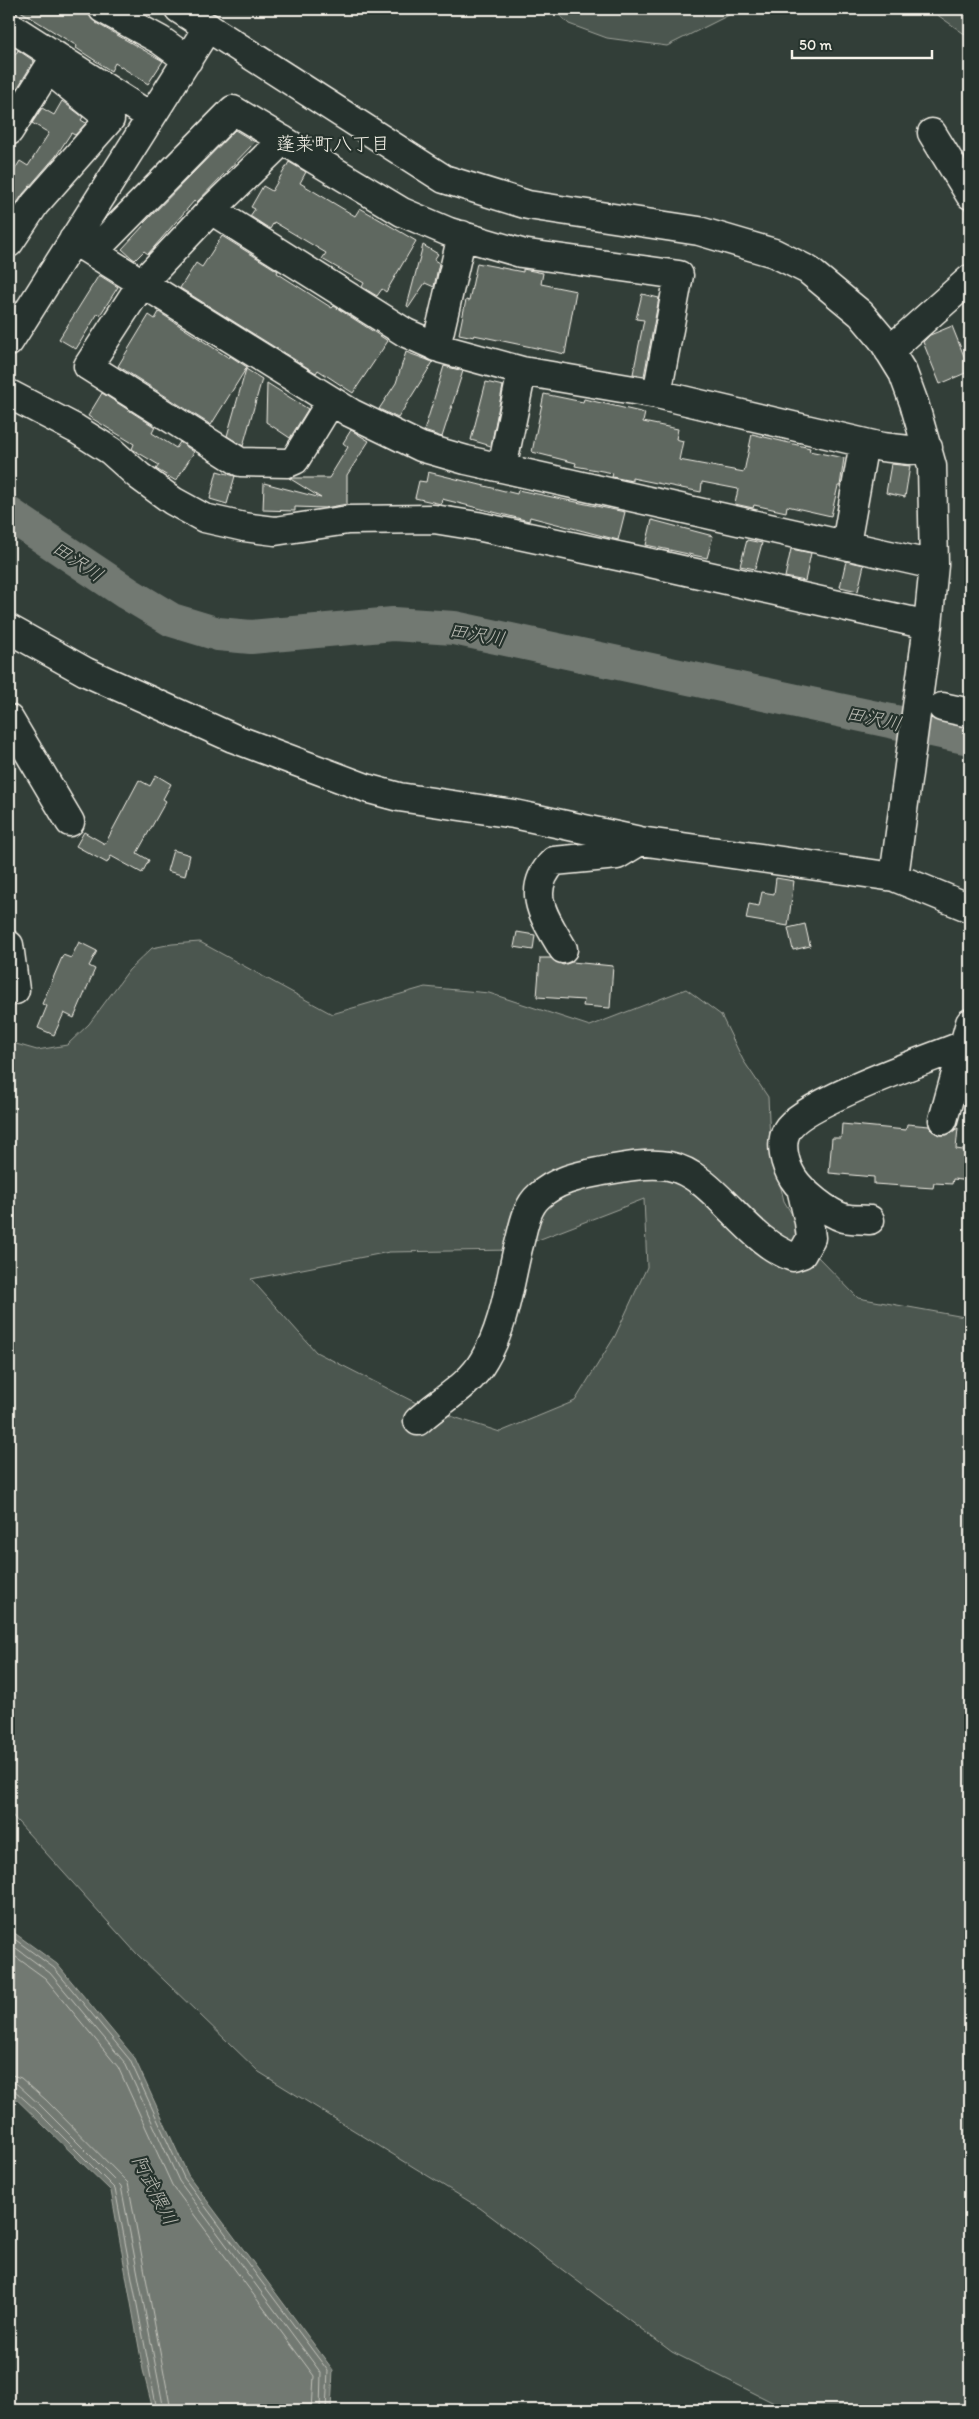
<svg xmlns="http://www.w3.org/2000/svg" width="979" height="2419" font-family="Itim,'Klee One',sans-serif">
<style>
.green{fill:#4c564f;stroke:#a0a49c;fill-rule:evenodd}
.water{fill:#727972;stroke:#a6a9a1}
.lines{fill:none;stroke-linecap:round;stroke-linejoin:round}
.shore{stroke:#c0c1b9;stroke-width:1}
.river{stroke:#727972;stroke-width:34}
.building{fill:#5f6861;stroke:#f4f1e8}
.minor-casing{stroke:#f4f1e8;stroke-width:31}
.minor{stroke:#26332d;stroke-width:28}
.labels{text-anchor:middle;stroke-width:4.5;stroke-linejoin:round;paint-order:stroke}
.neighbourhood-label{font-size:19px;fill:#f4f1e8;stroke:#26332d}
.water-label{font-size:19px;font-style:italic;fill:#babbb3;stroke:#26332d}
</style>
<rect width="100%" height="100%" fill="#323e38"/>
<filter id="ink" filterUnits="userSpaceOnUse"><feTurbulence type="fractalNoise" baseFrequency=".02" numOctaves="2"/><feDisplacementMap in="SourceGraphic" scale="10" xChannelSelector="R" yChannelSelector="G"/><feConvolveMatrix kernelMatrix="1 2 1 2 8 2 1 2 1" color-interpolation-filters="sRGB"/></filter>
<g filter="url(#ink)">
<path class="green" d="M 553,9 L 741,9 L 667,46 L 607,38 L 569,24 Z
M 929,9 L 970,9 L 970,47 L 966,35 Z
M 200,942 L 332,1014 L 425,987 L 489,993 L 590,1026 L 686,989 L 721,1015 L 743,1060 L 768,1097 L 770,1141 L 784,1201 L 817,1256 L 858,1298 L 970,1318 L 970,2410 L 788,2410 L 672,2352 L 480,2208 L 259,2072 L 137,1954 L 9,1812 L 9,1042 L 37,1050 L 67,1045 L 89,1024 L 129,970 L 152,948 L 172,944 ZM 644,1199 L 647,1267 L 615,1336 L 575,1401 L 500,1432 L 426,1408 L 316,1352 L 251,1279 L 389,1252 L 512,1250 Z"/>
<path class="water" d="M 9,1929 L 57,1964 L 134,2057 L 188,2175 L 333,2370 L 331,2410 L 153,2410 L 143,2370 L 111,2191 L 9,2092 Z"/>
<g class="lines">
<path class="shore" d="M 9,1935 L 54,1968 L 130,2060 L 184,2178 L 328,2371 L 326,2410
M 9,1943 L 50,1973 L 125,2063 L 179,2181 L 321,2373 L 320,2410
M 9,1952 L 45,1978 L 118,2067 L 172,2185 L 314,2376 L 312,2410
M 9,2074 L 21,2078 L 46,2100 L 128,2183 L 171,2410
M 9,2082 L 17,2084 L 40,2105 L 121,2186 L 164,2410
M 9,2088 L 14,2090 L 36,2110 L 115,2189 L 157,2410"/>
<path class="river" d="M 9,514 L 127,593 L 172,620 L 218,634 L 251,637 L 393,624 L 454,628 L 970,738"/>
</g>
<path class="building" d="M 17,9 L 84,9 L 96,23 L 163,61 L 148,84 L 115,63 L 111,71 L 76,48 L 77,46 Z
M 9,49 L 16,54 L 18,50 L 34,61 L 9,102 Z
M 62,101 L 83,117 L 81,120 L 86,123 L 75,135 L 71,133 L 56,156 L 23,194 L 9,215 L 9,179 L 20,161 L 28,166 L 49,133 L 32,123 L 42,108 L 54,115 Z
M 235,130 L 255,142 L 197,202 L 195,200 L 148,254 L 144,251 L 135,260 L 132,258 L 122,249 L 145,224 L 144,223 Z
M 289,162 L 306,172 L 300,183 L 355,216 L 360,208 L 416,241 L 386,292 L 382,289 L 377,296 L 362,287 L 364,283 L 322,259 L 326,253 L 274,222 L 270,229 L 250,216 L 255,209 L 251,207 L 263,186 L 272,191 Z
M 222,236 L 278,271 L 277,273 L 332,308 L 334,306 L 388,341 L 353,393 L 318,370 L 316,373 L 180,288 L 196,263 L 202,267 Z
M 423,245 L 438,254 L 434,260 L 439,263 L 434,287 L 425,283 L 409,307 L 407,306 Z
M 477,263 L 523,272 L 523,269 L 543,273 L 541,284 L 576,291 L 565,354 L 474,335 L 474,337 L 459,334 L 466,300 L 469,301 Z
M 99,275 L 118,287 L 100,315 L 98,313 L 76,349 L 59,339 Z
M 642,294 L 659,298 L 644,376 L 633,374 L 644,320 L 636,319 Z
M 159,312 L 229,358 L 230,356 L 247,367 L 211,425 L 118,366 L 149,315 L 155,319 Z
M 952,326 L 970,371 L 940,384 L 923,342 L 930,335 Z
M 406,352 L 433,362 L 398,418 L 379,409 L 396,383 Z
M 444,366 L 463,371 L 442,437 L 424,431 Z
M 246,369 L 262,379 L 243,446 L 227,436 Z
M 486,382 L 503,386 L 491,446 L 471,440 Z
M 267,383 L 308,409 L 290,438 L 266,422 Z
M 102,393 L 155,427 L 152,433 L 176,448 L 180,442 L 194,452 L 176,481 L 156,469 L 159,465 L 132,449 L 134,444 L 88,416 Z
M 544,394 L 583,402 L 584,399 L 645,413 L 643,422 L 678,429 L 676,439 L 683,441 L 679,460 L 744,472 L 752,434 L 810,448 L 809,451 L 844,458 L 840,486 L 838,486 L 831,516 L 787,506 L 786,512 L 754,505 L 753,508 L 735,504 L 738,489 L 702,482 L 701,492 L 632,478 L 632,481 L 612,477 L 613,473 L 575,466 L 576,463 L 532,452 Z
M 351,430 L 369,441 L 347,475 L 347,504 L 325,508 L 295,507 L 295,511 L 263,510 L 264,483 L 321,498 L 289,478 L 329,478 L 348,447 L 343,443 Z
M 891,464 L 910,466 L 905,497 L 886,493 Z
M 217,471 L 235,476 L 227,504 L 210,499 Z
M 428,472 L 517,494 L 518,490 L 625,512 L 618,540 L 530,517 L 529,521 L 442,499 L 441,504 L 415,498 L 419,481 L 426,482 Z
M 652,520 L 713,536 L 707,558 L 646,545 Z
M 747,540 L 762,543 L 755,569 L 740,566 Z
M 791,549 L 811,553 L 805,581 L 785,577 Z
M 846,561 L 864,565 L 858,591 L 840,587 Z
M 156,775 L 171,784 L 163,799 L 166,801 L 137,853 L 149,860 L 142,873 L 111,856 L 107,863 L 76,846 L 84,832 L 105,844 L 139,780 L 150,786 Z
M 173,850 L 190,855 L 185,876 L 167,871 Z
M 776,878 L 794,881 L 788,926 L 746,919 L 749,904 L 759,906 L 762,892 L 774,894 Z
M 805,924 L 810,946 L 793,950 L 788,928 Z
M 517,932 L 535,935 L 533,950 L 514,947 Z
M 79,942 L 97,951 L 89,966 L 95,969 L 74,1018 L 64,1013 L 54,1035 L 38,1028 L 47,1006 L 42,1004 L 63,955 L 71,958 Z
M 540,958 L 551,958 L 563,965 L 572,962 L 613,966 L 610,1008 L 583,1006 L 584,1000 L 537,997 Z
M 842,1124 L 906,1130 L 907,1124 L 929,1126 L 932,1131 L 939,1135 L 947,1135 L 958,1128 L 956,1149 L 970,1151 L 970,1181 L 953,1179 L 952,1184 L 934,1183 L 933,1188 L 874,1184 L 874,1177 L 829,1173 L 832,1138 L 841,1138 Z"/>
<g class="lines">
<defs>
<path id="minor" d="M 103,9 L 160,40 L 188,60
M 179,9 L 444,179 L 528,205 L 699,231 L 774,253 L 808,270 L 861,314 L 882,339 L 903,373 L 914,403 L 932,466 L 934,565 L 928,625 L 894,877
M 9,26 L 151,117
M 9,131 L 56,56
M 932,133 L 970,195
M 283,140 L 211,210 L 142,283 L 88,366 L 240,462 L 288,463 L 295,460 L 331,401
M 211,210 L 406,333 L 442,349 L 522,371 L 657,394 L 882,447 L 909,450 L 928,448
M 73,240 L 351,413 L 421,447 L 466,460 L 934,565
M 9,243 L 35,204 L 110,119 L 48,69
M 93,252 L 233,110 L 402,212 L 449,232 L 521,253 L 679,275 L 657,394
M 9,342 L 208,27
M 436,347 L 462,235
M 889,351 L 970,279
M 9,394 L 76,429 L 111,451 L 139,476 L 173,501 L 204,518 L 244,527 L 275,531 L 348,520 L 434,519 L 477,526 L 646,562 L 928,625
M 502,468 L 522,371
M 846,544 L 864,443
M 9,629 L 86,672 L 233,738 L 369,789 L 399,797 L 514,814 L 640,841 L 894,877 L 970,908
M 942,707 L 970,713
M 9,719 L 70,822
M 9,945 L 15,990
M 563,949 C 545,918 524,891 554,861 L 617,855 L 640,841
M 943,1120 L 970,1023
M 870,1220 C 862,1219 852,1220 844,1218 C 828,1213 802,1192 793,1178 C 785,1165 779,1144 787,1130 C 801,1103 931,1058 964,1045
M 418,1421 C 439,1401 469,1387 484,1360 C 504,1327 509,1285 518,1248 C 523,1231 525,1208 539,1196 C 555,1181 577,1176 598,1172 C 619,1168 648,1162 669,1166 C 715,1175 745,1241 793,1257 L 802,1254 L 811,1238 L 809,1222 L 801,1188"/>
</defs>
<use href="#minor" class="minor-casing"/>
<use href="#minor" class="minor"/>
</g>
</g>
<g class="labels">
<g class="neighbourhood-label">
<text x="333" y="150">蓬莱町八丁目</text>
</g>
<g class="water-label">
<text transform="translate(78 561) rotate(34)" y="7">田沢川</text>
<text transform="translate(477 634) rotate(10)" y="7">田沢川</text>
<text transform="translate(874 718) rotate(12)" y="7">田沢川</text>
<text transform="translate(155 2190) rotate(63)" y="7">阿武隈川</text>
</g>
</g>
<rect width="979" height="2419" fill="none" stroke="#26332d" stroke-width="30"/>
<rect x="15" y="15" width="949" height="2389" fill="none" stroke="#f4f1e8" stroke-width="2" filter="url(#ink)"/>
<path d="M792 50v8h140v-8" fill="none" stroke="#f4f1e8" stroke-width="2.5"/>
<text x="799" y="50" font-size="15" fill="#f4f1e8" stroke="#26332d" stroke-width="4" paint-order="stroke">50 m</text>
</svg>
